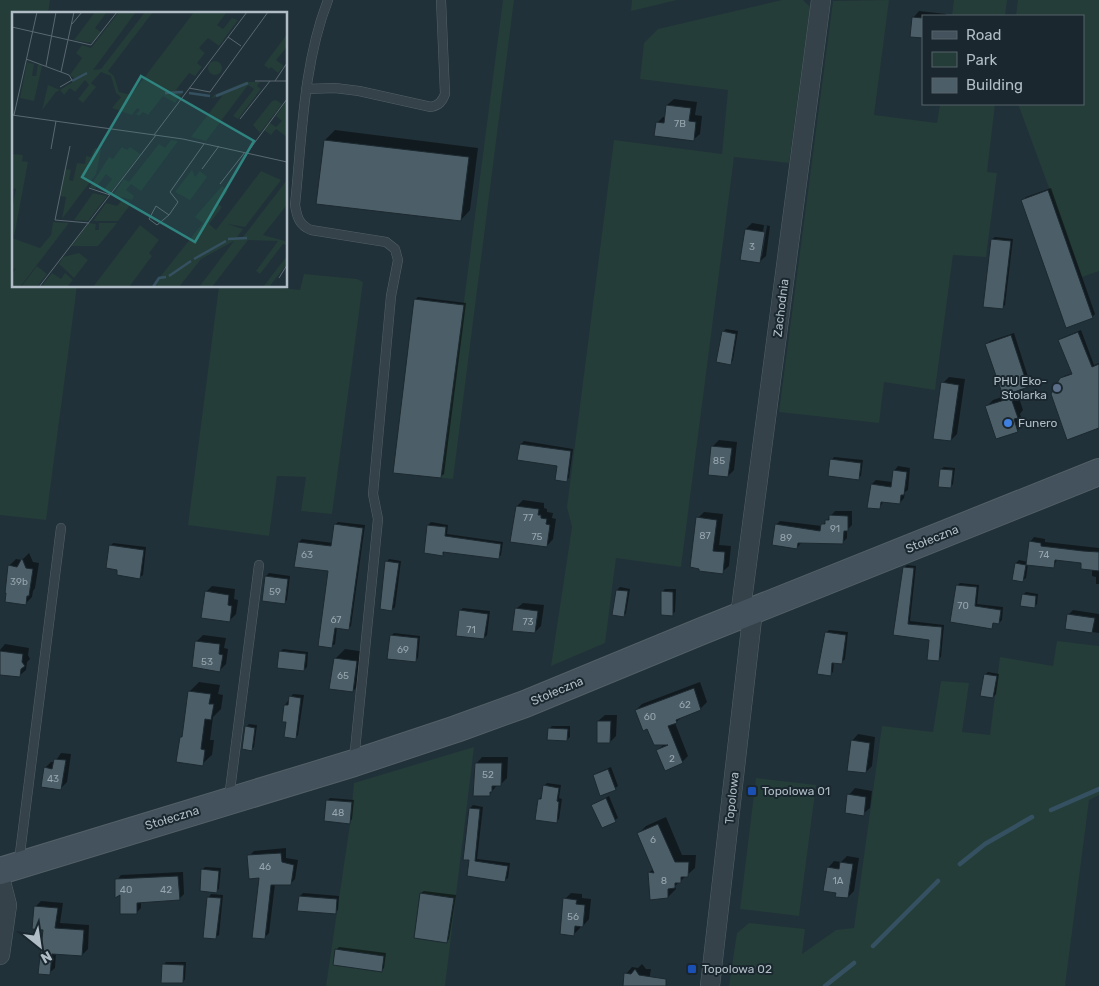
<svg xmlns="http://www.w3.org/2000/svg" width="1099" height="986" font-family="Rubik,sans-serif">
<style>
.green{fill:#243d39}
.shadow{fill:#0007;fill-rule:evenodd}
.lines{fill:none;stroke-linecap:round;stroke-linejoin:round}
.stream{stroke:#355161;stroke-width:4.5}
.building{fill:#4c5e68;stroke:#1c2930}
.service-casing{stroke:#536067;stroke-width:10}
.minor-casing{stroke:#536067;stroke-width:20}
.secondary-casing{stroke:#536067;stroke-width:28}
.service{stroke:#35424a;stroke-width:9}
.minor{stroke:#35424a;stroke-width:19}
.secondary{stroke:#43525d;stroke-width:26}
.service-dot{fill:#5c6f8a;stroke:#1a272e;stroke-width:2}
.shop-dot{fill:#3f7fe0;stroke:#1a272e;stroke-width:2}
.transit-dot{fill:#1a4fb4;stroke:#1a272e;stroke-width:2}
.labels{text-anchor:middle;stroke-width:4;stroke-linejoin:round;paint-order:stroke}
.number-label{font-size:10px;fill:#97a5ae}
.street-label{font-size:12px;fill:#b0bdc6;stroke:#1a272e}
.poi-label{font-size:12px;fill:#b0bdc6;stroke:#1a272e;text-anchor:start}
.inset-river{fill:none;stroke:#355161;stroke-width:2.5}
.inset-road{fill:none;stroke:#5a6971;stroke-width:1}
.view{fill:#2f8480;fill-opacity:0.15;stroke:#2f8480;stroke-width:2.5}
.inset-edge{fill:none;stroke:#b0bdc6;stroke-width:2.5}
</style>
<rect width="100%" height="100%" fill="#213139"/>
<path class="green" d="M 0,0 L 50,0 L 48,14 L 14,14 L 14,286 L 77,286 L 46,520 L 0,515 Z
M 503,0 L 514,0 L 453,479 L 441,478 Z
M 632,0 L 677,0 L 631,11 Z
M 782,0 L 803,0 L 810,7 L 789,163 L 734,157 L 681,567 L 616,558 L 605,643 L 551,666 L 572,527 L 567,507 L 614,140 L 722,154 L 728,90 L 640,79 L 644,43 L 658,29 Z
M 889,0 L 874,115 L 937,123 L 940,104 L 995,104 L 987,172 L 997,173 L 986,257 L 953,255 L 935,390 L 884,382 L 879,423 L 779,412 L 833,1 Z
M 954,0 L 1007,0 L 1005,16 L 952,16 Z
M 1018,0 L 1099,0 L 1099,271 L 1082,277 L 1018,104 L 1083,104 L 1083,16 L 1016,16 Z
M 304,274 L 357,279 L 363,282 L 332,514 L 301,511 L 306,477 L 277,476 L 269,536 L 188,525 L 219,286 L 265,286 L 300,290 Z
M 1057,641 L 1099,646 L 1099,795 L 1089,800 L 1065,986 L 729,986 L 737,933 L 749,923 L 805,929 L 802,954 L 836,930 L 854,928 L 882,726 L 933,732 L 941,681 L 969,683 L 962,732 L 990,735 L 1000,657 L 1053,666 Z
M 474,747 L 445,986 L 326,986 L 350,824 L 354,783 Z
M 756,778 L 816,785 L 799,916 L 740,909 Z"/>
<path class="shadow" d="M 919,11 L 946,14 L 946,16 L 923,16 L 923,37 L 913,18 Z
M 674,99 L 697,102 L 695,115 L 702,116 L 700,134 L 693,140 L 657,123 L 663,117 L 666,117 L 667,105 Z
M 335,130 L 478,148 L 470,210 L 461,220 L 325,140 Z
M 1051,188 L 1095,314 L 1092,317 L 1023,200 L 1026,197 Z
M 752,223 L 770,226 L 766,256 L 759,262 L 746,229 ZM 764,225 L 767,226 L 762,256 L 760,256 Z
M 995,237 L 1013,239 L 1005,305 L 1002,308 L 992,239 Z
M 418,297 L 466,303 L 444,474 L 441,476 L 416,299 Z
M 726,329 L 738,331 L 733,360 L 730,363 L 723,332 Z
M 1081,330 L 1094,365 L 1099,363 L 1099,427 L 1061,379 L 1064,376 L 1073,373 L 1060,340 L 1062,338 Z
M 1014,333 L 1030,383 L 1027,386 L 987,344 L 990,341 Z
M 949,377 L 965,379 L 957,434 L 951,440 L 943,383 Z
M 1017,392 L 1023,410 L 1020,414 L 1024,425 L 1017,431 L 987,406 L 993,400 Z
M 719,440 L 737,442 L 734,470 L 728,476 L 709,474 L 713,446 Z
M 524,441 L 573,449 L 569,478 L 566,480 L 558,465 L 521,444 Z
M 834,457 L 863,460 L 861,476 L 858,478 L 832,460 Z
M 898,466 L 910,468 L 908,490 L 905,492 L 904,498 L 900,503 L 884,501 L 879,508 L 872,484 L 876,480 L 892,482 L 894,471 Z
M 944,467 L 955,468 L 953,484 L 951,487 L 941,469 Z
M 523,500 L 544,503 L 544,508 L 547,509 L 547,512 L 553,513 L 552,518 L 556,519 L 553,539 L 547,546 L 511,541 L 517,506 Z
M 835,511 L 852,511 L 852,525 L 847,530 L 847,538 L 843,542 L 801,543 L 797,548 L 776,525 L 780,521 L 822,526 Z
M 704,512 L 723,514 L 719,545 L 731,546 L 729,566 L 722,572 L 698,518 Z
M 338,522 L 365,525 L 351,626 L 349,628 L 337,627 L 335,644 L 332,646 L 329,570 L 299,542 L 302,539 L 333,543 L 335,525 Z
M 431,522 L 448,525 L 447,534 L 503,542 L 501,555 L 498,558 L 445,552 L 442,555 L 425,552 L 428,525 Z
M 1034,537 L 1045,539 L 1045,542 L 1099,548 L 1099,584 L 1096,584 L 1096,577 L 1092,576 L 1092,569 L 1083,562 L 1058,559 L 1053,566 L 1028,564 L 1026,578 L 1023,580 L 1016,563 L 1019,560 L 1028,562 L 1030,542 Z
M 113,543 L 146,547 L 143,575 L 140,577 L 111,546 Z
M 29,553 L 33,562 L 39,563 L 35,588 L 33,591 L 32,597 L 25,604 L 9,566 L 16,559 L 22,560 Z
M 389,559 L 401,561 L 395,607 L 392,610 L 387,562 Z
M 907,565 L 916,566 L 910,621 L 944,625 L 941,657 L 938,660 L 930,638 L 895,634 L 904,568 Z
M 269,573 L 290,576 L 287,600 L 284,603 L 263,600 L 266,576 Z
M 960,583 L 979,585 L 977,604 L 1003,607 L 1002,620 L 999,623 L 994,622 L 991,628 L 957,586 Z
M 212,586 L 235,589 L 234,599 L 238,600 L 236,614 L 229,621 L 206,592 Z
M 620,587 L 630,589 L 626,613 L 624,616 L 617,590 Z
M 665,589 L 676,589 L 675,612 L 672,614 L 662,592 Z
M 1026,592 L 1038,594 L 1037,604 L 1034,607 L 1023,595 Z
M 523,603 L 544,605 L 541,626 L 535,632 L 516,609 Z
M 463,608 L 490,611 L 487,635 L 484,638 L 460,611 Z
M 1073,610 L 1099,614 L 1099,633 L 1066,628 L 1068,615 Z
M 829,630 L 848,632 L 845,659 L 842,662 L 834,662 L 833,672 L 830,675 L 826,633 Z
M 394,633 L 420,636 L 418,658 L 415,661 L 391,636 Z
M 203,635 L 226,638 L 224,648 L 228,649 L 226,664 L 220,670 L 197,641 Z
M 5,644 L 29,648 L 28,655 L 30,659 L 27,662 L 26,670 L 19,676 L 0,673 L 0,650 Z
M 283,649 L 308,652 L 307,667 L 304,670 L 280,652 Z
M 345,649 L 366,652 L 363,681 L 353,691 L 335,659 Z
M 988,672 L 999,674 L 996,694 L 993,697 L 985,675 Z
M 199,682 L 220,685 L 218,694 L 223,695 L 221,709 L 213,717 L 210,740 L 214,740 L 212,755 L 202,764 L 181,738 L 184,735 L 189,692 Z
M 700,682 L 707,702 L 700,709 L 683,716 L 675,723 L 688,756 L 682,762 L 658,750 L 664,744 L 648,727 L 636,710 L 642,704 Z
M 293,694 L 304,695 L 298,735 L 295,738 L 287,721 L 285,705 Z
M 605,715 L 617,715 L 616,736 L 610,742 L 598,721 Z
M 249,724 L 257,725 L 254,747 L 251,750 L 246,727 Z
M 552,726 L 570,726 L 570,737 L 567,740 L 549,729 Z
M 858,734 L 875,737 L 872,766 L 866,772 L 852,741 Z
M 61,753 L 71,754 L 67,782 L 61,788 L 45,768 L 51,762 L 55,762 Z
M 482,757 L 508,757 L 507,778 L 501,784 L 498,784 L 489,795 L 476,764 Z
M 611,767 L 618,786 L 615,788 L 594,776 L 597,773 Z
M 547,783 L 561,785 L 559,798 L 562,799 L 559,819 L 556,822 L 539,799 L 543,796 L 544,786 Z
M 855,788 L 872,791 L 870,808 L 863,814 L 849,795 Z
M 609,796 L 618,818 L 602,827 L 592,805 Z
M 330,798 L 354,800 L 352,819 L 350,822 L 327,801 Z
M 473,805 L 483,807 L 477,859 L 510,863 L 508,878 L 505,880 L 470,859 L 470,808 Z
M 666,817 L 682,855 L 696,855 L 695,868 L 675,886 L 676,889 L 668,897 L 649,873 L 654,868 L 639,833 L 646,826 Z
M 286,848 L 286,858 L 298,860 L 295,879 L 290,884 L 275,884 L 269,933 L 264,938 L 260,877 L 249,856 L 254,851 Z
M 847,856 L 859,858 L 854,891 L 848,897 L 837,892 L 828,868 L 834,861 L 841,862 Z
M 205,867 L 221,868 L 219,889 L 216,891 L 203,869 Z
M 183,872 L 184,894 L 179,899 L 141,901 L 141,908 L 136,913 L 121,893 L 117,880 L 121,875 Z
M 424,891 L 456,895 L 449,939 L 447,941 L 421,893 Z
M 303,893 L 339,896 L 338,910 L 335,913 L 300,896 Z
M 571,893 L 582,894 L 582,898 L 591,899 L 589,919 L 583,926 L 580,925 L 580,928 L 573,935 L 565,899 Z
M 211,894 L 223,895 L 219,935 L 216,937 L 209,897 Z
M 41,901 L 63,903 L 60,923 L 89,925 L 88,949 L 82,955 L 56,953 L 55,968 L 49,973 L 44,929 L 33,928 L 36,906 Z
M 339,947 L 386,953 L 384,968 L 381,971 L 336,950 Z
M 166,962 L 186,962 L 185,979 L 183,982 L 163,965 Z
M 642,964 L 646,969 L 651,969 L 648,986 L 624,986 L 626,974 L 632,967 L 638,968 Z"/>
<g class="lines">
<path class="stream" d="M 1051,810 L 1099,789
M 960,864 L 985,844 L 1032,817
M 873,946 L 938,881
M 825,986 L 854,963"/>
</g>
<path class="building" d="M 912,17 L 923,18 L 923,38 L 910,37 Z
M 666,105 L 691,108 L 689,121 L 696,122 L 694,141 L 654,136 L 656,122 L 664,123 Z
M 324,140 L 469,157 L 461,221 L 316,204 Z
M 1048,190 L 1093,318 L 1066,328 L 1021,200 Z
M 745,229 L 765,232 L 760,263 L 740,260 Z
M 991,239 L 1011,241 L 1003,309 L 983,307 Z
M 414,299 L 464,305 L 441,478 L 393,473 Z
M 722,331 L 736,334 L 731,365 L 716,362 Z
M 1078,332 L 1092,367 L 1099,364 L 1099,428 L 1067,440 L 1051,394 L 1060,378 L 1072,374 L 1058,340 Z
M 1011,335 L 1028,387 L 1003,396 L 985,344 Z
M 941,382 L 959,385 L 951,441 L 933,439 Z
M 1011,398 L 1018,418 L 1014,419 L 1018,432 L 996,439 L 985,406 Z
M 520,444 L 571,451 L 567,482 L 555,480 L 557,466 L 517,460 Z
M 711,446 L 732,448 L 728,477 L 708,475 Z
M 830,459 L 861,463 L 859,480 L 828,476 Z
M 940,469 L 953,470 L 951,488 L 938,487 Z
M 893,470 L 907,472 L 904,495 L 901,495 L 900,504 L 881,502 L 880,509 L 867,508 L 871,484 L 891,487 Z
M 516,506 L 539,509 L 538,515 L 541,515 L 541,518 L 547,519 L 546,524 L 550,525 L 547,547 L 510,542 Z
M 829,515 L 848,516 L 848,531 L 844,531 L 843,544 L 798,543 L 797,549 L 772,545 L 775,524 L 820,531 L 821,524 L 825,524 L 825,520 L 829,520 Z
M 696,517 L 717,520 L 713,551 L 725,552 L 723,574 L 699,571 L 699,569 L 690,567 Z
M 334,524 L 363,528 L 349,630 L 335,628 L 332,648 L 318,646 L 328,571 L 294,567 L 298,542 L 331,546 Z
M 427,525 L 446,527 L 445,536 L 501,544 L 499,559 L 443,552 L 443,556 L 424,553 Z
M 1029,541 L 1041,543 L 1041,546 L 1083,551 L 1099,552 L 1099,571 L 1081,569 L 1081,563 L 1055,560 L 1054,568 L 1026,565 Z
M 109,545 L 144,550 L 140,579 L 117,575 L 117,570 L 106,568 Z
M 22,558 L 26,568 L 33,569 L 29,596 L 27,596 L 26,605 L 5,602 L 6,593 L 5,593 L 8,565 L 17,567 Z
M 385,561 L 399,563 L 392,611 L 380,609 Z
M 1015,563 L 1026,565 L 1023,582 L 1012,580 Z
M 903,567 L 914,568 L 908,624 L 942,627 L 939,661 L 927,660 L 929,640 L 893,635 Z
M 265,576 L 288,579 L 285,604 L 262,601 Z
M 956,585 L 977,587 L 975,606 L 1001,610 L 999,624 L 993,623 L 992,629 L 950,622 Z
M 616,590 L 628,591 L 624,617 L 612,615 Z
M 205,591 L 229,595 L 228,605 L 232,606 L 230,622 L 201,618 Z
M 661,591 L 673,592 L 673,616 L 661,615 Z
M 1022,594 L 1036,596 L 1035,608 L 1020,606 Z
M 515,608 L 538,611 L 535,633 L 512,631 Z
M 459,610 L 488,614 L 484,639 L 456,636 Z
M 1067,614 L 1095,618 L 1092,633 L 1065,629 Z
M 825,632 L 846,635 L 842,664 L 832,663 L 831,676 L 817,674 Z
M 390,635 L 418,638 L 416,662 L 387,659 Z
M 195,641 L 220,644 L 219,654 L 223,655 L 220,672 L 192,667 Z
M 0,651 L 23,654 L 22,662 L 25,666 L 21,669 L 20,677 L 0,675 Z
M 279,651 L 306,654 L 304,671 L 277,668 Z
M 334,658 L 357,661 L 353,692 L 329,689 Z
M 984,674 L 997,676 L 993,698 L 980,696 Z
M 694,688 L 701,710 L 676,720 L 677,723 L 668,726 L 683,763 L 665,771 L 656,750 L 668,745 L 654,745 L 647,729 L 643,731 L 635,710 Z
M 188,691 L 211,694 L 209,704 L 214,704 L 211,720 L 205,719 L 201,749 L 205,750 L 203,766 L 176,762 L 180,737 L 182,737 Z
M 289,696 L 301,698 L 296,739 L 284,737 L 286,722 L 282,722 L 284,705 L 288,705 Z
M 597,721 L 611,721 L 610,743 L 597,743 Z
M 245,726 L 255,728 L 252,751 L 242,749 Z
M 548,728 L 568,729 L 567,741 L 547,740 Z
M 851,740 L 870,743 L 866,773 L 847,771 Z
M 54,759 L 66,760 L 61,790 L 41,787 L 44,767 L 52,769 Z
M 475,763 L 502,763 L 501,786 L 492,786 L 492,792 L 490,792 L 490,796 L 473,796 Z
M 608,769 L 616,790 L 600,796 L 593,775 Z
M 543,785 L 559,788 L 557,801 L 559,802 L 557,823 L 535,820 L 538,799 L 541,799 Z
M 847,794 L 866,797 L 864,816 L 845,813 Z
M 606,798 L 616,822 L 602,828 L 591,805 Z
M 326,800 L 352,802 L 350,824 L 324,821 Z
M 469,808 L 480,809 L 475,861 L 508,866 L 505,882 L 467,876 L 469,860 L 463,860 Z
M 658,824 L 675,862 L 689,862 L 688,877 L 681,877 L 681,883 L 675,883 L 675,888 L 668,889 L 668,898 L 650,900 L 648,872 L 654,873 L 637,833 Z
M 281,853 L 282,862 L 294,865 L 291,885 L 271,885 L 265,939 L 252,938 L 259,878 L 249,879 L 247,855 Z
M 840,862 L 853,864 L 848,898 L 835,897 L 836,893 L 823,891 L 827,867 L 839,869 Z
M 201,869 L 219,871 L 217,893 L 200,891 Z
M 178,876 L 180,900 L 137,903 L 137,914 L 120,914 L 120,895 L 115,898 L 115,879 Z
M 420,893 L 454,898 L 447,943 L 414,938 Z
M 299,896 L 337,899 L 336,914 L 297,911 Z
M 207,897 L 221,898 L 216,939 L 203,938 Z
M 563,898 L 577,900 L 576,904 L 585,905 L 583,927 L 575,926 L 574,936 L 560,934 Z
M 34,906 L 58,908 L 55,928 L 84,930 L 82,956 L 52,954 L 50,975 L 38,974 L 43,930 L 32,929 Z
M 335,949 L 384,956 L 382,972 L 333,965 Z
M 162,964 L 184,965 L 183,983 L 161,983 Z
M 635,969 L 639,975 L 666,979 L 666,986 L 623,986 L 624,973 L 631,974 Z"/>
<g class="lines">
<defs>
<path id="service" d="M 328,0 C 303,64 302,137 295,205 C 297,217 299,225 311,230 L 386,242 L 395,249 L 398,260 L 391,296 L 373,494 L 378,519 L 354,760
M 306,89 L 335,88 L 359,91 L 431,107 C 439,105 442,102 445,94 L 441,0
M 229,798 L 259,565
M 19,861 L 61,528"/>
<path id="minor" d="M 740,616 L 821,0
M 0,878 L 7,905 L 0,955
M 710,986 L 753,610"/>
<path id="secondary" d="M 0,871 L 354,763 L 456,729 L 525,704 L 702,631 L 1099,472"/>
</defs>
<use href="#service" class="service-casing"/>
<use href="#minor" class="minor-casing"/>
<use href="#secondary" class="secondary-casing"/>
<use href="#service" class="service"/>
<use href="#minor" class="minor"/>
<use href="#secondary" class="secondary"/>
</g>
<circle class="service-dot" cx="1057" cy="388" r="5"/>
<circle class="shop-dot" cx="1008" cy="423" r="5"/>
<g class="transit-dot">
<rect x="747" y="786" width="10" height="10" rx="2.5"/>
<rect x="687" y="964" width="10" height="10" rx="2.5"/>
</g>
<g class="labels">
<g class="number-label">
<text x="680" y="127">7B</text>
<text x="752" y="250">3</text>
<text x="719" y="464">85</text>
<text x="528" y="521">77</text>
<text x="835" y="532">91</text>
<text x="705" y="539">87</text>
<text x="537" y="540">75</text>
<text x="786" y="541">89</text>
<text x="307" y="558">63</text>
<text x="1044" y="558">74</text>
<text x="19" y="585">39b</text>
<text x="275" y="595">59</text>
<text x="963" y="609">70</text>
<text x="336" y="623">67</text>
<text x="528" y="625">73</text>
<text x="471" y="633">71</text>
<text x="403" y="653">69</text>
<text x="207" y="665">53</text>
<text x="343" y="679">65</text>
<text x="685" y="708">62</text>
<text x="650" y="720">60</text>
<text x="672" y="762">2</text>
<text x="488" y="778">52</text>
<text x="53" y="782">43</text>
<text x="338" y="816">48</text>
<text x="653" y="843">6</text>
<text x="265" y="870">46</text>
<text x="664" y="884">8</text>
<text x="838" y="884">1A</text>
<text x="126" y="893">40</text>
<text x="166" y="893">42</text>
<text x="573" y="920">56</text>
</g>
<g class="street-label">
<text transform="translate(781 308) rotate(-83)" y="4">Zachodnia</text>
<text transform="translate(932 539) rotate(-22)" y="4">Stołeczna</text>
<text transform="translate(557 691) rotate(-23)" y="4">Stołeczna</text>
<text transform="translate(732 798) rotate(-84)" y="4">Topolowa</text>
<text transform="translate(172 818) rotate(-17)" y="4">Stołeczna</text>
</g>
<g class="poi-label">
<text x="1047" y="385" text-anchor="end">PHU Eko-<tspan x="1047" dy="14">Stolarka</tspan></text>
<text x="1018" y="427">Funero</text>
<text x="762" y="795">Topolowa 01</text>
<text x="702" y="973">Topolowa 02</text>
</g>
</g>
<g transform="translate(12 12)">
<rect width="275" height="275" fill="#213139"/>
<path d="M 83,0 L 95,0 L 83,16 L 89,20 L 80,31 L 62,28 ZM 107,0 L 124,0 L 81,58 L 89,57 L 133,0 L 141,0 L 96,59 L 102,64 L 107,80 L 119,83 L 182,0 L 215,0 L 205,13 L 211,17 L 220,6 L 226,8 L 207,34 L 196,26 L 187,36 L 193,41 L 185,51 L 190,55 L 183,64 L 177,61 L 164,78 L 172,79 L 163,91 L 151,84 L 136,103 L 131,100 L 127,104 L 124,102 L 128,98 L 125,96 L 120,103 L 100,96 L 109,85 L 104,81 L 99,64 L 89,60 L 79,71 L 84,75 L 71,91 L 66,87 L 77,73 L 73,68 L 63,80 L 58,76 L 52,83 L 48,78 L 44,80 L 30,98 L 36,73 L 48,78 L 64,68 L 58,63 L 70,46 L 64,41 L 70,33 L 79,36 ZM 275,22 L 275,35 L 264,48 L 272,54 L 266,61 L 259,55 L 257,57 L 252,53 ZM196 56a7 7 0 1 1 14 0a7 7 0 1 1-14 0ZM 15,50 L 22,52 L 20,64 L 24,64 L 26,52 L 30,54 L 22,89 L 8,86 ZM 233,70 L 248,70 L 245,74 L 249,77 L 226,107 L 221,104 L 242,77 L 236,73 L 194,129 L 179,125 L 210,84 L 200,86 L 202,83 ZM 264,88 L 270,92 L 248,121 L 241,113 L 260,89 ZM 275,88 L 275,125 L 264,117 L 259,123 L 252,118 L 258,111 L 264,115 L 270,109 L 264,104 ZM 159,128 L 166,129 L 129,179 L 119,172 L 114,178 L 122,184 L 120,188 L 101,183 L 112,167 L 117,170 L 147,132 L 153,136 ZM 110,135 L 115,138 L 118,135 L 128,142 L 98,181 L 91,179 L 100,167 L 94,162 L 83,177 L 78,175 L 97,145 L 101,147 ZM 83,136 L 89,138 L 84,162 L 50,207 L 54,185 L 48,184 L 53,157 L 59,158 L 57,168 L 61,169 L 65,151 L 73,152 L 74,144 L 79,145 ZM 0,142 L 11,143 L 10,149 L 16,150 L 2,225 L 0,198 L 4,177 L 0,176 ZM 180,158 L 183,165 L 188,159 L 195,165 L 178,188 L 163,180 ZM 249,159 L 269,168 L 233,215 L 215,212 L 231,217 L 225,225 L 231,225 L 275,168 L 275,193 L 251,223 L 273,229 L 275,233 L 271,232 L 248,262 L 244,259 L 266,229 L 236,228 L 200,275 L 187,275 L 222,229 L 189,247 L 167,275 L 140,275 L 191,211 L 183,205 L 210,174 L 216,179 L 206,192 L 210,195 L 197,212 L 204,218 ZM 81,181 L 95,184 L 76,209 L 62,208 ZM 109,189 L 119,192 L 106,209 L 81,209 L 94,191 L 105,194 ZM 41,210 L 57,211 L 8,275 L 0,275 L 0,262 L 4,256 L 0,258 L 0,226 L 28,236 L 39,223 ZM 77,211 L 84,212 L 83,218 L 87,218 L 87,211 L 105,211 L 86,234 L 59,234 ZM 128,213 L 147,228 L 137,241 L 140,244 L 117,275 L 81,275 ZM 67,241 L 76,248 L 62,266 L 47,252 L 51,245 ZM 275,244 L 275,252 L 257,275 L 251,275 ZM 25,254 L 35,262 L 25,275 L 9,275 ZM 40,261 L 49,267 L 53,261 L 61,268 L 55,275 L 29,275 Z" fill="#243d39"/>
<path class="inset-river" d="M 60,69 L 75,61M 153,81 L 171,80M 177,81 L 198,84M 204,84 L 236,71M 216,227 L 235,226M 182,247 L 214,229M 157,264 L 179,249M 141,275 L 147,266 L 154,265"/>
<path class="inset-road" d="M 60,12 L 70,0M 0,15 L 79,33 L 105,0M 216,25 L 229,34M 14,47 L 57,63M 34,54 L 44,0M 49,60 L 62,0M 243,69 L 275,69M 263,69 L 275,51M 48,75 L 60,68 L 57,63M 177,76 L 198,80 L 256,0M 0,103 L 171,127 L 275,150M 2,103 L 25,0M 228,107 L 258,69M 142,123 L 235,0M 58,134 L 43,208 L 77,211M 39,137 L 44,109M 235,141 L 275,87M 190,157 L 207,134M 208,172 L 233,140M 77,176 L 98,183M 157,203 L 144,194 L 137,207 L 145,213 L 157,203 L 166,190 L 158,180 L 192,132M 267,266 L 275,253M 27,275 L 144,123"/>
<path class="view" d="M 129,64 L 242,129 L 183,230 L 70,165 Z"/>
<rect width="275" height="275" class="inset-edge"/>
</g>
<rect x="922" y="15" width="162" height="90" fill="#1a272e" stroke="#56636b"/>
<rect x="932" y="31" width="25" height="8" fill="#43525d" stroke="#56636b"/>
<text x="966" y="40" font-size="15" fill="#b0bdc6">Road</text>
<rect x="932" y="52" width="25" height="15" fill="#243d39" stroke="#56636b"/>
<text x="966" y="65" font-size="15" fill="#b0bdc6">Park</text>
<rect x="932" y="78" width="25" height="15" fill="#4c5e68" stroke="#56636b"/>
<text x="966" y="90" font-size="15" fill="#b0bdc6">Building</text>
<g transform="translate(40 946) rotate(150)" stroke="#1a272e" stroke-width="4" paint-order="stroke">
<path d="M0-4L9 19L0 12L-9 19Z" fill="#b0bdc6"/>
<text y="-8" font-size="14" font-weight="bold" text-anchor="middle" fill="#b0bdc6">N</text>
</g>
</svg>
